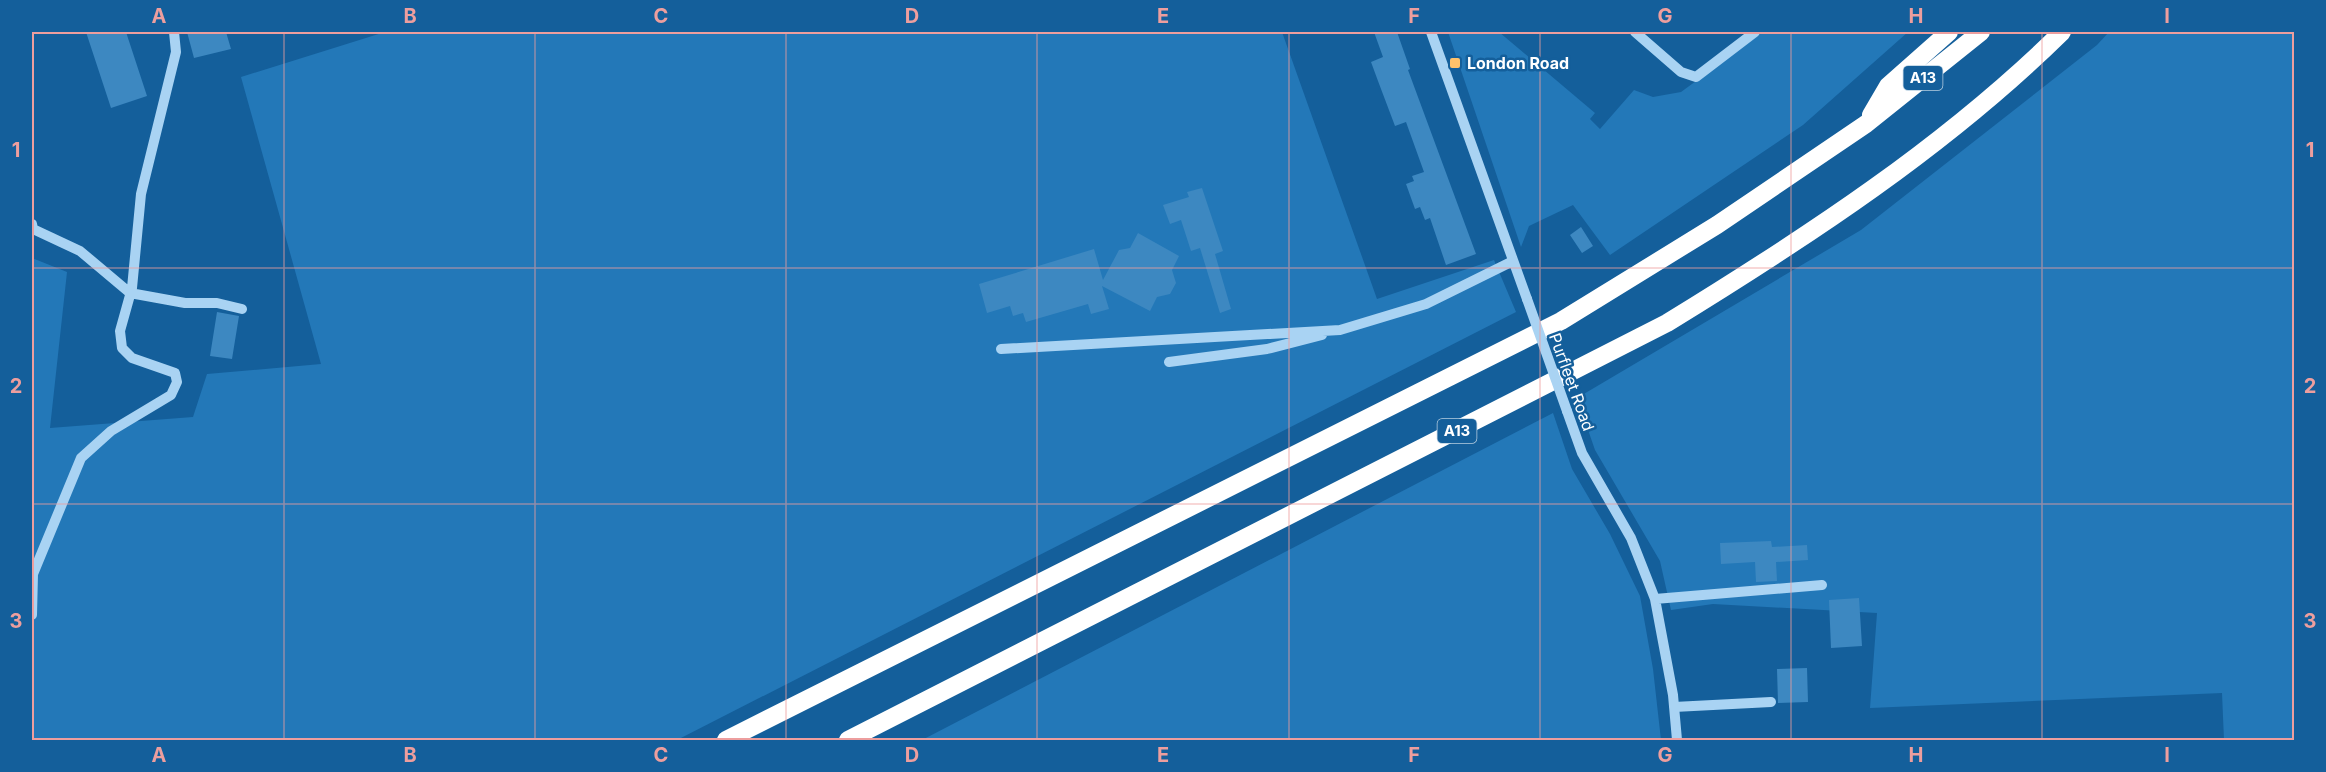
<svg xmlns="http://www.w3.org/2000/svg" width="2326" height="772" font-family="Inter,sans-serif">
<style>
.green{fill:#2378b8}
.building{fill:#3d88c1}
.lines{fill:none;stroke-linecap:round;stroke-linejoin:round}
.minor{stroke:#a9d3f3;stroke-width:10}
.highway{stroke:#fff;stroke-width:18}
.minor-bridge{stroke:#a9d3f3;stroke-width:10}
.grid{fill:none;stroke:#ed9e9e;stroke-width:1.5;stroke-opacity:0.55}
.poi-dot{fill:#ffc26b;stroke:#145f9b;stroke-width:2}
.labels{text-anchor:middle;stroke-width:5;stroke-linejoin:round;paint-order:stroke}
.shield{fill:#145f9b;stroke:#b8cfe1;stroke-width:1.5}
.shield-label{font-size:15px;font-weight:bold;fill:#fff}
.poi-label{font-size:16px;font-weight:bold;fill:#fff;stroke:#145f9b;text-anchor:start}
.street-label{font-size:16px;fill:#fff;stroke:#145f9b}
.neatline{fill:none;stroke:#ed9e9e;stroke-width:2}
.grid-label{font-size:20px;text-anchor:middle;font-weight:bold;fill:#ed9e9e}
</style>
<rect width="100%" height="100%" fill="#145f9b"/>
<path class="green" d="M 385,32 L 1282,32 L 1377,299 L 1494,260 L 1516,312 L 677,740 L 32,740 L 32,258 L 67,272 L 50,428 L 193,417 L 207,374 L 321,364 L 241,77 Z
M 1448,32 L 1499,32 L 1595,113 L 1590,119 L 1600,129 L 1634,90 L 1653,97 L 1681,92 L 1763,32 L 1908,32 L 1803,125 L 1610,255 L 1573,205 L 1529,226 L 1521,247 Z
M 2109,32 L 2294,32 L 2294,740 L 2224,740 L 2222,693 L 1870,708 L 1877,613 L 1713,604 L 1671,610 L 1660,561 L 1595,450 L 1577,398 L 1861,230 L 2097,45 Z
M 1553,413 L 1572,469 L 1610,534 L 1640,596 L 1653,669 L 1661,740 L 922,740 Z"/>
<path class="building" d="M 86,32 L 126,32 L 147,96 L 111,108 Z
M 187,32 L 226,32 L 231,49 L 194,58 Z
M 1374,32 L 1397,32 L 1410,69 L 1408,70 L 1476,254 L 1446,265 L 1430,218 L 1425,220 L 1420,207 L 1415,209 L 1406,184 L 1414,181 L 1412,176 L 1424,172 L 1406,122 L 1395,126 L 1378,81 L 1371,62 L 1383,57 Z
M 1202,188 L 1223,251 L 1215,254 L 1231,309 L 1220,313 L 1200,248 L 1191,251 L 1181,220 L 1170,224 L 1163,205 L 1189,197 L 1187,192 Z
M 1581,227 L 1593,246 L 1582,253 L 1570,235 Z
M 1138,233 L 1179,256 L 1172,270 L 1176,283 L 1170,294 L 1157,297 L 1150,311 L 1102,286 L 1109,309 L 1091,314 L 1088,304 L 1026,322 L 1023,313 L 1013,316 L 1010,306 L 987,313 L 979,284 L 1094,249 L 1103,280 L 1119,250 L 1130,248 Z
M 217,312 L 239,316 L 232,359 L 210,356 Z
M 1771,541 L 1772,547 L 1807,545 L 1808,560 L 1776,562 L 1777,581 L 1756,582 L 1755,562 L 1721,564 L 1720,543 Z
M 1859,598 L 1862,646 L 1831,648 L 1829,600 Z
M 1807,668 L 1808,702 L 1778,703 L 1777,669 Z"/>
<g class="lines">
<path class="minor" d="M 1431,32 L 1527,299
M 1635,32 L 1681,72 L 1696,77 L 1755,32
M 32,224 L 33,229 L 80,251 L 130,293 L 185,303 L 217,303 L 242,309
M 1001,349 L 1340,330 L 1426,304 L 1513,261
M 1169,362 L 1267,349 L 1322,335
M 1567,411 L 1582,453 L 1631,538 L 1655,599 L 1673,695 L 1677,740
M 1655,599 L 1822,585
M 32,615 L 33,574 L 81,458 L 111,431 L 171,395 L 177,382 L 175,373 L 132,358 L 122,348 L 120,331 L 132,288 L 141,194 L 176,52 L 174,32
M 1674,707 L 1771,702"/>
<path class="highway" d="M 1871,115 L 1888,86 L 1949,32
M 726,740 L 1561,321 L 1717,225 L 1866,124 L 1981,32
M 848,740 L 1667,323 C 1807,237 1945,147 2062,32"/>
<path class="minor-bridge" d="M 1527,299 L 1567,411"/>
</g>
<path class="grid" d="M 284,32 L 284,740M 535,32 L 535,740M 786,32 L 786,740M 1037,32 L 1037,740M 1289,32 L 1289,740M 1540,32 L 1540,740M 1791,32 L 1791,740M 2042,32 L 2042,740M 32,268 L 2294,268M 32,504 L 2294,504"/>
<rect class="poi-dot" x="1449" y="57" width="12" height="12" rx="3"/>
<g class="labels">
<g class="shield">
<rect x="1903.5" y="66" width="39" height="24" rx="4.5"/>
<rect x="1437.5" y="419" width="39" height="24" rx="4.5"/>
</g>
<g class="shield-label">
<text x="1923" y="83">A13</text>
<text x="1457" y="436">A13</text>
</g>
<g class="poi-label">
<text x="1467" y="69">London Road</text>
</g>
<g class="street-label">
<text transform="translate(1572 382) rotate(70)" y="6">Purfleet Road</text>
</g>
</g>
<rect width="2326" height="772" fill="none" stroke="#145f9b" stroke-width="66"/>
<rect x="33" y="33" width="2260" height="706" class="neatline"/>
<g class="grid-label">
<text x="159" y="23">A</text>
<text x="410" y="23">B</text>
<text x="661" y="23">C</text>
<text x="912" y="23">D</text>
<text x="1163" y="23">E</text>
<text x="1414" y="23">F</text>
<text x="1665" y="23">G</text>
<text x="1916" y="23">H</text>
<text x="2167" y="23">I</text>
<text x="16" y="157">1</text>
<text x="2310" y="157">1</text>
<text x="16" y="393">2</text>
<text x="2310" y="393">2</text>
<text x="16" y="628">3</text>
<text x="2310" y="628">3</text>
<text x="159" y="762">A</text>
<text x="410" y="762">B</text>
<text x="661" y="762">C</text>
<text x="912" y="762">D</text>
<text x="1163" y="762">E</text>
<text x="1414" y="762">F</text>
<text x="1665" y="762">G</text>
<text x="1916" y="762">H</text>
<text x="2167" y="762">I</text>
</g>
</svg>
